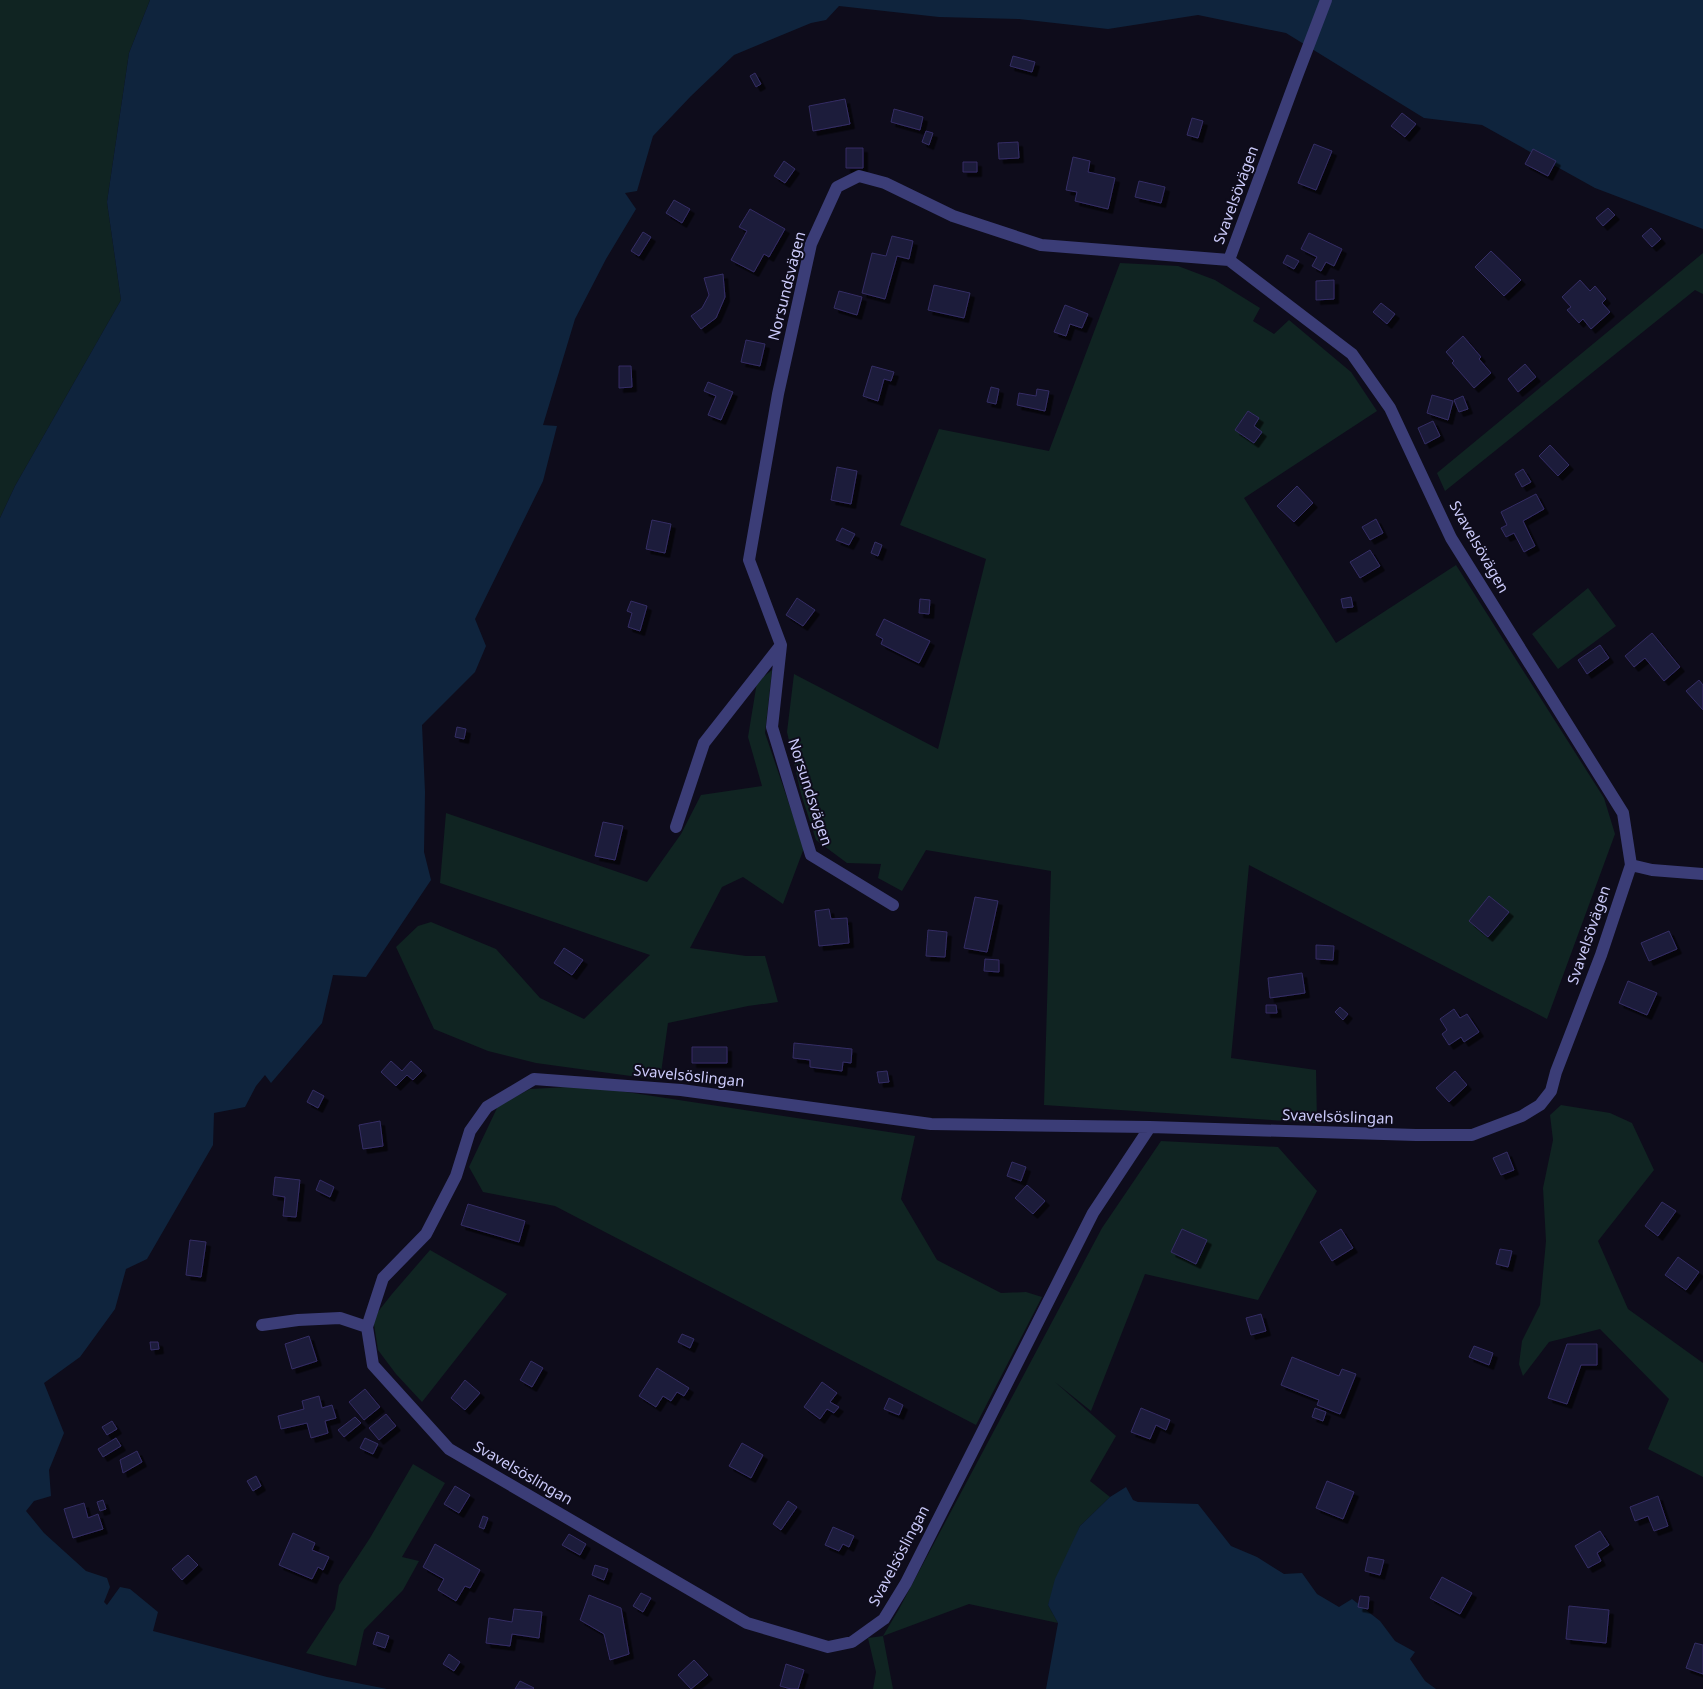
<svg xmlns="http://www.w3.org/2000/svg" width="1703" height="1689" font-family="'Noto Sans',sans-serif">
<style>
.green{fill:#102422}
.water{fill:#0f243d}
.building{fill:#1e1a3a;stroke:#342e65;filter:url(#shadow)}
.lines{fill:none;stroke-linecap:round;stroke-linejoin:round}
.minor{stroke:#3b3d77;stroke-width:12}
.labels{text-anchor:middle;stroke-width:4;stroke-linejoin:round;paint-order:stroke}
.street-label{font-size:15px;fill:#cccbfb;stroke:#0e0c1b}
</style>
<defs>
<filter id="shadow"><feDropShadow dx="4.5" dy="4.5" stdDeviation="0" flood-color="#0009"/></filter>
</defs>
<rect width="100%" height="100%" fill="#0e0c1b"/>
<path class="green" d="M 0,0 L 150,0 L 129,53 L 107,202 L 121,300 L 15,486 L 0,518 Z
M 1703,253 L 1703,294 L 1695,290 L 1445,491 L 1437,473 Z
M 1120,263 L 1178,266 L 1215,280 L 1260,308 L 1253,321 L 1274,334 L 1289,320 L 1351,372 L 1377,411 L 1244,498 L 1336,643 L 1456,565 L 1604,798 L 1615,834 L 1547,1019 L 1249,865 L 1231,1058 L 1316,1070 L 1317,1123 L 1044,1105 L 1051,871 L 926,850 L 902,891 L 878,878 L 881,864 L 847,863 L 816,840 L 801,794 L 787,732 L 794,674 L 938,749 L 986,559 L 900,525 L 939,429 L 1049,451 Z
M 1588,588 L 1616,626 L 1558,669 L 1532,634 Z
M 772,670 L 765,733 L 804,848 L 783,904 L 743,877 L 722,887 L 690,948 L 746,956 L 765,956 L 778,1002 L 748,1006 L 668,1023 L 660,1080 L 536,1063 L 488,1051 L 434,1029 L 396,947 L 418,926 L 431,922 L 496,949 L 540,998 L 584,1019 L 650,955 L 440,883 L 446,813 L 647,882 L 681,834 L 701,795 L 762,786 L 748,737 L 757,682 Z
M 587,1086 L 915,1136 L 901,1199 L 937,1260 L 1001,1293 L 1026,1292 L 1042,1297 L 976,1425 L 555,1206 L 483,1192 L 469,1167 L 498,1106 L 530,1089 Z
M 1561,1105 L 1610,1113 L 1632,1123 L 1654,1170 L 1598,1241 L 1628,1309 L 1703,1363 L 1703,1477 L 1648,1449 L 1669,1399 L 1600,1329 L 1549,1342 L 1523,1376 L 1519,1364 L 1522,1341 L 1540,1305 L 1546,1241 L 1543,1188 L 1553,1140 L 1550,1115 Z
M 1161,1141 L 1278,1147 L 1317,1191 L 1258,1300 L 1145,1274 L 1091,1411 L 1055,1382 L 1116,1436 L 1090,1481 L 1110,1497 L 1080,1526 L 1048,1605 L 1058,1623 L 969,1604 L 883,1636 L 893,1689 L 873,1689 L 876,1672 L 868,1638 L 883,1636 L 899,1609 L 1102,1228 Z
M 430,1250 L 507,1294 L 422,1402 L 396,1374 L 378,1350 L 373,1318 L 392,1294 Z
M 413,1464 L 445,1483 L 402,1557 L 419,1561 L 403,1590 L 364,1630 L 356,1666 L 306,1653 L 335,1609 L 339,1585 L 370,1538 Z"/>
<path class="water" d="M 150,0 L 1703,0 L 1703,229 L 1595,188 L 1482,125 L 1424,118 L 1286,33 L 1198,15 L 1108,29 L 1019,19 L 939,17 L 839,6 L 826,20 L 811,23 L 734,55 L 691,96 L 653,136 L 637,191 L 625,193 L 636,209 L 606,259 L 575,319 L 543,425 L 557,426 L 543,481 L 475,619 L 486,646 L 475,672 L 422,725 L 425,792 L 424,852 L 431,880 L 366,977 L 333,975 L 322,1023 L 271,1083 L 265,1075 L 256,1086 L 245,1107 L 214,1113 L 213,1145 L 147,1259 L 126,1269 L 115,1309 L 80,1357 L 44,1383 L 64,1433 L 49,1470 L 51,1496 L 34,1501 L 26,1511 L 44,1533 L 86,1571 L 107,1578 L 110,1587 L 104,1602 L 107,1605 L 120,1587 L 130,1589 L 158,1612 L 153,1631 L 327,1677 L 387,1689 L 0,1689 L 0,518 L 15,486 L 121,300 L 107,202 L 129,53 Z
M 1126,1487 L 1133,1500 L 1138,1502 L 1198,1504 L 1231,1546 L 1257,1557 L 1284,1574 L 1302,1573 L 1317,1594 L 1339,1607 L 1352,1599 L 1380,1621 L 1395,1641 L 1415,1652 L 1410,1659 L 1425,1681 L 1436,1689 L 1046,1689 L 1058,1623 L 1048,1605 L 1055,1579 L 1080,1526 L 1110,1497 Z"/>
<path class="building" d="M 1013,56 L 1035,62 L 1032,72 L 1010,66 Z
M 755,73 L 761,84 L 756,87 L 750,76 Z
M 845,99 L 850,124 L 813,131 L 809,106 Z
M 894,109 L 923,117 L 920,130 L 891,122 Z
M 1402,113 L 1416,124 L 1405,137 L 1391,126 Z
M 1192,118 L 1203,121 L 1198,138 L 1187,135 Z
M 926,131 L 933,133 L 929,145 L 922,142 Z
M 1018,142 L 1019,158 L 999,159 L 998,143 Z
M 1314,144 L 1332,151 L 1316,190 L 1298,183 Z
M 846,148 L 863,148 L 863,168 L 846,168 Z
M 1533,149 L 1556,161 L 1548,176 L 1525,164 Z
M 1073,157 L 1090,161 L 1088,172 L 1115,178 L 1108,209 L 1075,201 L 1077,192 L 1066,190 Z
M 784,161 L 795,169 L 785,183 L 774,176 Z
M 963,162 L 977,162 L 977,172 L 963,172 Z
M 1139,181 L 1165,187 L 1161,203 L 1135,197 Z
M 674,200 L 690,209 L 682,223 L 666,213 Z
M 1608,208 L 1615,215 L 1603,226 L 1596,218 Z
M 750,209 L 785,229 L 769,257 L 764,254 L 754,272 L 731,260 L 747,231 L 739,227 Z
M 1651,228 L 1661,239 L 1652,247 L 1642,236 Z
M 643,232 L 651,237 L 639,256 L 631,251 Z
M 1309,233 L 1342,249 L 1334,266 L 1326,262 L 1321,271 L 1312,266 L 1317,257 L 1301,249 Z
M 892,236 L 913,241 L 909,259 L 897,256 L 885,299 L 862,293 L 872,253 L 886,256 Z
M 1491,251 L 1521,280 L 1504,296 L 1475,267 Z
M 1287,255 L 1299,261 L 1294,269 L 1283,263 Z
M 723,274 L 725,297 L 716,318 L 701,329 L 691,316 L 702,308 L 709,295 L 704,278 Z
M 1334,280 L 1334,299 L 1316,300 L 1316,281 Z
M 1580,280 L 1590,291 L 1595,286 L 1606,299 L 1602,303 L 1610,312 L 1591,329 L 1583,319 L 1579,323 L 1567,310 L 1571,307 L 1562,297 Z
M 934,285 L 970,293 L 964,318 L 928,310 Z
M 839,291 L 862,297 L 857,315 L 834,308 Z
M 1381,303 L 1395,314 L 1387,324 L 1373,312 Z
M 1065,305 L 1088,314 L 1082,328 L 1070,324 L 1066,336 L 1054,332 Z
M 1463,336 L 1481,357 L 1479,359 L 1491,373 L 1474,388 L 1452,363 L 1454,361 L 1446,352 Z
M 746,340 L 765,344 L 760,366 L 741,362 Z
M 1525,364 L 1536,377 L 1518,392 L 1508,379 Z
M 619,366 L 631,366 L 632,387 L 619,388 Z
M 872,366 L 894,372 L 891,381 L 884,379 L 878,401 L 863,396 Z
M 708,382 L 733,392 L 721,420 L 708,415 L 716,396 L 704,391 Z
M 991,387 L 999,389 L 996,404 L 987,402 Z
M 1037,389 L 1049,391 L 1045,411 L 1017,405 L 1019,393 L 1036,396 Z
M 1432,395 L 1453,401 L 1448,420 L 1427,413 Z
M 1463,396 L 1468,409 L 1459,412 L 1454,400 Z
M 1248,411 L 1259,418 L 1254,426 L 1262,432 L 1254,443 L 1235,430 Z
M 1433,421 L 1440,436 L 1425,444 L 1418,428 Z
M 1550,445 L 1569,465 L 1558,476 L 1539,456 Z
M 837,467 L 857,471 L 851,504 L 831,500 Z
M 1523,469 L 1531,482 L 1522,487 L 1515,474 Z
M 1297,486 L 1313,503 L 1294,522 L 1277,506 Z
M 1536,494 L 1544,509 L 1523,521 L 1535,546 L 1524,552 L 1514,533 L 1506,537 L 1501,528 L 1507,525 L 1501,512 Z
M 1376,519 L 1383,533 L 1370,540 L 1362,527 Z
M 652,520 L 671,524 L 665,553 L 646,549 Z
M 842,528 L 855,534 L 849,545 L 836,540 Z
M 875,542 L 882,545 L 878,556 L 871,553 Z
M 1370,550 L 1380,566 L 1360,578 L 1350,562 Z
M 1351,597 L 1353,607 L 1343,608 L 1341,599 Z
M 797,598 L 815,610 L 803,626 L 786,615 Z
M 920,599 L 930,600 L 929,614 L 919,613 Z
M 631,601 L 647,606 L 640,631 L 628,627 L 632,613 L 627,611 Z
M 884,619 L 930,641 L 919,663 L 881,644 L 883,639 L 876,635 Z
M 1652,633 L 1680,667 L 1664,681 L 1645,658 L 1634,667 L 1625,656 Z
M 1600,645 L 1609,658 L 1587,674 L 1578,660 Z
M 1699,680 L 1703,685 L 1703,710 L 1686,691 Z
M 457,727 L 466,729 L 464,739 L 455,737 Z
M 603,822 L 623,826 L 615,860 L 595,856 Z
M 1489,896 L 1509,912 L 1488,937 L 1469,921 Z
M 975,897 L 998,901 L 987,952 L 964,948 Z
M 829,909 L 831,919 L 847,918 L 849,943 L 819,946 L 815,911 Z
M 928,930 L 947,932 L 945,957 L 926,956 Z
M 1669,931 L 1677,949 L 1649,961 L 1641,943 Z
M 1316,945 L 1334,946 L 1333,960 L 1316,959 Z
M 564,948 L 583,960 L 572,975 L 554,963 Z
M 985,959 L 999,960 L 999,972 L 984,971 Z
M 1302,973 L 1305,993 L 1270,998 L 1268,978 Z
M 1628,981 L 1657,993 L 1647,1015 L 1619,1003 Z
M 1266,1005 L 1276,1005 L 1277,1013 L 1266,1013 Z
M 1340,1007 L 1348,1014 L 1343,1020 L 1335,1012 Z
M 1454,1009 L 1460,1018 L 1467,1014 L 1479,1032 L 1464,1042 L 1461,1037 L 1449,1045 L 1442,1034 L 1447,1030 L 1440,1019 Z
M 794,1043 L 852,1049 L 851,1063 L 843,1062 L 842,1071 L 810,1067 L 810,1060 L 793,1058 Z
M 692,1047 L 727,1047 L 727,1063 L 692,1063 Z
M 391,1061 L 402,1071 L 411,1061 L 422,1071 L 413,1080 L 407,1075 L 396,1086 L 381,1072 Z
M 887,1071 L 889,1082 L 879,1083 L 877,1072 Z
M 1455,1071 L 1467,1085 L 1449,1102 L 1436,1088 Z
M 313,1090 L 324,1096 L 318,1108 L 307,1102 Z
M 380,1121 L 383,1146 L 363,1149 L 359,1125 Z
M 1507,1152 L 1514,1170 L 1501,1175 L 1493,1158 Z
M 1012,1162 L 1026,1167 L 1021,1181 L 1007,1176 Z
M 275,1177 L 300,1180 L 296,1217 L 283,1216 L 285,1197 L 273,1195 Z
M 320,1180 L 334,1187 L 330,1197 L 316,1190 Z
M 1027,1185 L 1045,1201 L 1033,1214 L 1015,1198 Z
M 1662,1202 L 1676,1211 L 1658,1236 L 1645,1226 Z
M 468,1204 L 525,1221 L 519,1242 L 461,1225 Z
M 1182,1229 L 1207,1240 L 1196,1264 L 1171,1252 Z
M 1341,1229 L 1353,1248 L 1332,1261 L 1320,1242 Z
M 190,1240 L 206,1242 L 201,1277 L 186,1275 Z
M 1500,1249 L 1512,1251 L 1508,1267 L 1496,1264 Z
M 1678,1257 L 1699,1272 L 1686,1290 L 1665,1275 Z
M 1261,1314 L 1266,1331 L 1251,1335 L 1246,1318 Z
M 682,1334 L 694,1339 L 690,1348 L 678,1342 Z
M 309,1336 L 317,1361 L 292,1369 L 285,1344 Z
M 150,1342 L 158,1342 L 159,1349 L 151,1350 Z
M 1567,1344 L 1597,1344 L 1597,1365 L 1581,1365 L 1567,1404 L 1548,1398 Z
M 1474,1346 L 1493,1353 L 1489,1365 L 1469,1357 Z
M 1292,1357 L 1339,1376 L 1342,1369 L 1356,1374 L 1340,1414 L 1317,1405 L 1319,1400 L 1281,1385 Z
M 531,1361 L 543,1368 L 532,1387 L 520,1380 Z
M 657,1368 L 689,1388 L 684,1396 L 677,1392 L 671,1401 L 663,1396 L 656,1407 L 639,1396 Z
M 465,1380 L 480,1393 L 465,1410 L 451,1398 Z
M 822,1382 L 837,1393 L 830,1402 L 839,1407 L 834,1413 L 827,1409 L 820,1419 L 804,1407 Z
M 365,1389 L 380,1407 L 364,1420 L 349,1402 Z
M 319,1396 L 322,1408 L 332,1405 L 336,1418 L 325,1421 L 328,1433 L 311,1438 L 307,1423 L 281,1429 L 278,1416 L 304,1409 L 302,1401 Z
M 889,1398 L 903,1405 L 899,1415 L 884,1409 Z
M 1141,1408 L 1170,1420 L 1166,1430 L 1156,1425 L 1150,1439 L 1131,1432 Z
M 1315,1408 L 1326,1412 L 1323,1421 L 1312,1417 Z
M 386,1414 L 396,1426 L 379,1440 L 369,1428 Z
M 355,1417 L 361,1423 L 344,1437 L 338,1430 Z
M 112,1421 L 117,1429 L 107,1435 L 102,1427 Z
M 116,1438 L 121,1446 L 103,1457 L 98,1449 Z
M 365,1438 L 378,1444 L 373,1454 L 360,1448 Z
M 742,1443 L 763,1455 L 751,1478 L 729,1466 Z
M 137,1451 L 142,1462 L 123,1473 L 120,1460 Z
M 256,1476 L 261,1486 L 253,1491 L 247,1481 Z
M 1327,1481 L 1354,1492 L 1343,1519 L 1316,1508 Z
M 455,1486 L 470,1495 L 459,1513 L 444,1504 Z
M 1658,1496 L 1668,1526 L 1654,1531 L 1648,1516 L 1635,1521 L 1630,1507 Z
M 103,1500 L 106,1509 L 100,1511 L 97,1502 Z
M 788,1501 L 797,1507 L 781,1530 L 773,1524 Z
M 84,1503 L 88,1518 L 98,1514 L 103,1529 L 73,1538 L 64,1509 Z
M 483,1516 L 488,1518 L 484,1529 L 479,1527 Z
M 833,1527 L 854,1536 L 849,1547 L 843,1544 L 839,1551 L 825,1545 Z
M 1600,1531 L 1609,1545 L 1597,1553 L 1601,1561 L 1588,1568 L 1575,1546 Z
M 293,1533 L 315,1543 L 312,1550 L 329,1557 L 323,1570 L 318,1567 L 312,1579 L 279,1565 Z
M 569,1534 L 586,1544 L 580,1555 L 562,1545 Z
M 435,1544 L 480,1570 L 470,1588 L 465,1586 L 456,1601 L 438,1590 L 444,1579 L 423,1567 Z
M 188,1555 L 198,1565 L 182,1580 L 172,1569 Z
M 1368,1557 L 1384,1560 L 1380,1575 L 1365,1571 Z
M 595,1565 L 608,1569 L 604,1580 L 592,1575 Z
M 1442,1577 L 1472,1593 L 1460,1614 L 1430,1598 Z
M 641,1593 L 651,1598 L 643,1612 L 633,1606 Z
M 589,1595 L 621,1608 L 629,1654 L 610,1660 L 604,1634 L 580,1620 Z
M 1360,1596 L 1369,1597 L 1368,1609 L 1358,1607 Z
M 1569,1606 L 1609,1610 L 1606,1643 L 1566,1639 Z
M 514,1609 L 542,1612 L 539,1638 L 512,1634 L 510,1646 L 486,1643 L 489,1618 L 512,1622 Z
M 377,1632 L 389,1636 L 385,1648 L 373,1644 Z
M 1695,1643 L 1703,1645 L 1703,1674 L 1686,1668 Z
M 449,1654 L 460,1662 L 454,1671 L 443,1664 Z
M 694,1660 L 708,1675 L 691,1689 L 678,1675 Z
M 786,1664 L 804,1670 L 798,1689 L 791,1689 L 780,1686 Z
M 520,1681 L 534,1688 L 533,1689 L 515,1689 Z"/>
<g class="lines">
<path class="minor" d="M 1229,260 L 1297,76 L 1326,0
M 676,827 L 704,743 L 781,645
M 1631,865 L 1652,870 L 1703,874
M 893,905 L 811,855 L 772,727 L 781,645 L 749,560 L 778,394 L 811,244 L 837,187 L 859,176 L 885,183 L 953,216 L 1041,245 L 1229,260
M 1150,1127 L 1093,1213 L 906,1583 L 884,1619 L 852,1642 L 828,1647 L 747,1623 L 449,1449 L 373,1365 L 367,1327 L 383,1278 L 426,1234 L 456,1176 L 470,1131 L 487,1107 L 534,1079 L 681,1090 L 931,1124 L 1150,1127 L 1416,1135 L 1472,1135 L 1522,1116 L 1540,1105 L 1551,1091 L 1556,1072 L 1601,955 L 1631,865 L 1623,813 L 1451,538 L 1390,408 L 1352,354 L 1229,260
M 262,1325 L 298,1320 L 340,1318 L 367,1327"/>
</g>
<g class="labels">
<g class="street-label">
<text transform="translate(1236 195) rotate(-70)" y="5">Svavelsövägen</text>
<text transform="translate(787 286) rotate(-76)" y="5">Norsundsvägen</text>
<text transform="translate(1479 547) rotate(60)" y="5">Svavelsövägen</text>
<text transform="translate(810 792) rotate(72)" y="5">Norsundsvägen</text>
<text transform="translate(1589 935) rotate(-71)" y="5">Svavelsövägen</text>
<text transform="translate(689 1076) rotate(6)" y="5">Svavelsöslingan</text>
<text transform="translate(1338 1117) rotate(2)" y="5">Svavelsöslingan</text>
<text transform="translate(523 1473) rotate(30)" y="5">Svavelsöslingan</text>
<text transform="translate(899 1556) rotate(-62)" y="5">Svavelsöslingan</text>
</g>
</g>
</svg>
